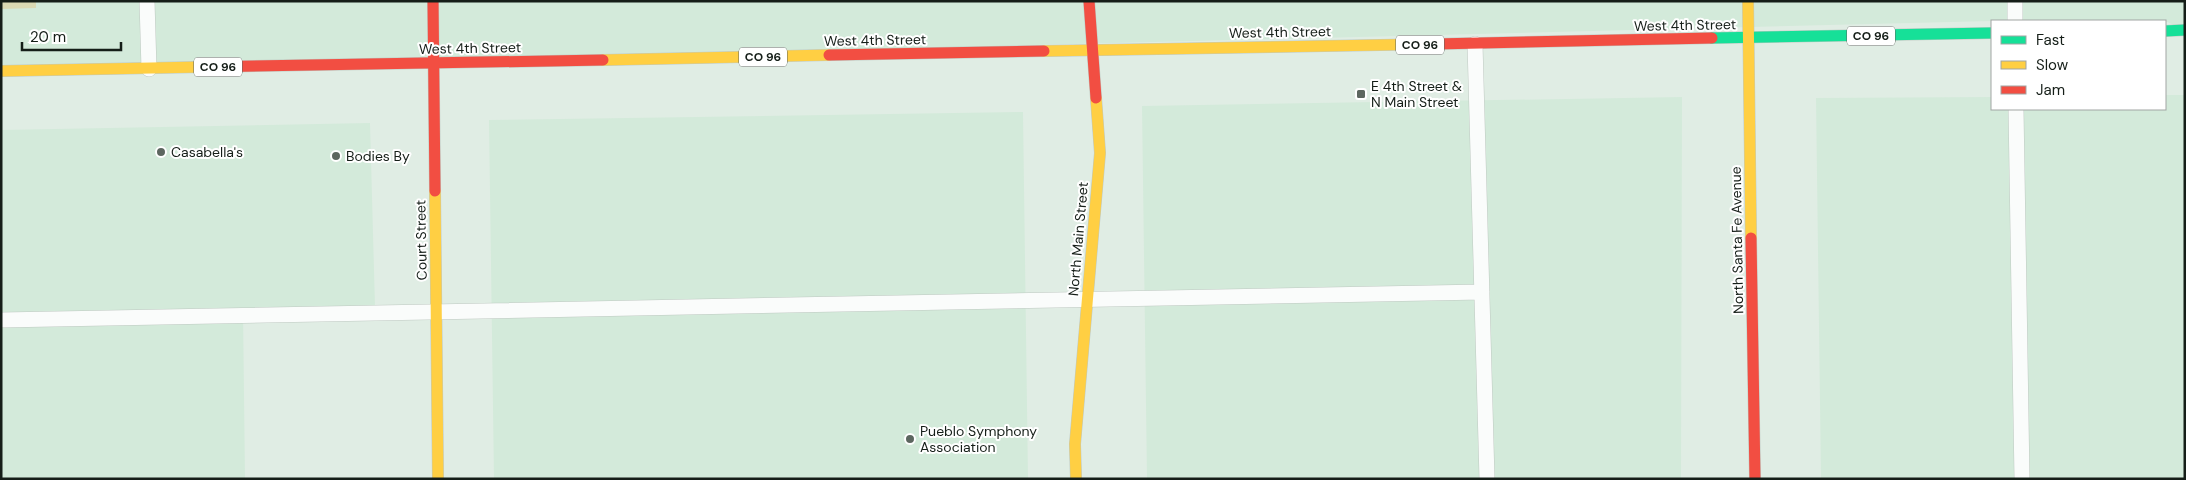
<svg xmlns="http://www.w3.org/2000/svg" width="2186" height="480" font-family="'DM Sans',sans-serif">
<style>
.built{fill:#d3eada}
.green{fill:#dad9b3}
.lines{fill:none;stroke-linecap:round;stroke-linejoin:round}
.lane-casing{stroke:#bfc9c2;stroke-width:16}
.fast-casing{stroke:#bfc9c2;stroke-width:12}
.slow-casing{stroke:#bfc9c2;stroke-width:12}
.jam-casing{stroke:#bfc9c2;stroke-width:12}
.lane{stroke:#fafcfb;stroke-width:15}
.fast{stroke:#16e098;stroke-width:11}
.slow{stroke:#ffcf43;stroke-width:11}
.jam{stroke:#f24e42;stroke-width:11}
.poi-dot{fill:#5c665f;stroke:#fff;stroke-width:2}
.labels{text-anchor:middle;stroke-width:4;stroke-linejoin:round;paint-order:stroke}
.shield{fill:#fff;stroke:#5b625d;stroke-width:1}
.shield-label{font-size:12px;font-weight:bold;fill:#151e18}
.street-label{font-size:14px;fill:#151e18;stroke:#fff}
.poi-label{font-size:14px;fill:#151e18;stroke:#fff;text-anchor:start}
</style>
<rect width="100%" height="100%" fill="#e0ede4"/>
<path class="built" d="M 1,1 L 2185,1 L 2185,30 L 2165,21 L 1992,21 L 1,71 Z
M 2165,95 L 2185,95 L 2185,479 L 1821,479 L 1816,98 L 1992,97 L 1992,109 L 2165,109 Z
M 1682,97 L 1681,479 L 1147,479 L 1142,106 Z
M 1023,112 L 1028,479 L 494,479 L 489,120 Z
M 370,123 L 375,307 L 243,310 L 245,479 L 1,479 L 1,130 Z"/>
<path class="green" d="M 1,1 L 36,1 L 36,8 L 1,9 Z"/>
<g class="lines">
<defs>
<path id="lane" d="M 147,1 L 149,69
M 2015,21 L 2015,1
M 1475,44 L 1487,479
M 2016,109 L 2022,479
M 1,320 L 1482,292"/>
<path id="fast" d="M 2165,31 L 2185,30
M 1712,38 L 1992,33"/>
<path id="slow" d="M 1748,1 L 1751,238
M 1044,51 L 1435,44
M 603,60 L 829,55
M 1,71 L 201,67
M 435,191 L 438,479
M 1076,479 L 1075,444 L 1100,153 L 1096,98"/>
<path id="jam" d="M 433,1 L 435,191
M 1089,1 L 1096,98
M 1435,44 L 1712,38
M 829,55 L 1044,51
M 201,67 L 603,60
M 1751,238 L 1755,479"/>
</defs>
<use href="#lane" class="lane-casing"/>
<use href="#fast" class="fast-casing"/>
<use href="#slow" class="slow-casing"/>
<use href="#jam" class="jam-casing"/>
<use href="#lane" class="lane"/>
<use href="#fast" class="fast"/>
<use href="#slow" class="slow"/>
<use href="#jam" class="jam"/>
</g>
<g class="poi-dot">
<rect x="1356" y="89" width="10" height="10" rx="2.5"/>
<circle cx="161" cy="152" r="5"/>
<circle cx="336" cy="156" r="5"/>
<circle cx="910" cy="439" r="5"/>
</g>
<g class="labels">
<g class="shield">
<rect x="1847" y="26.5" width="48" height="19" rx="4"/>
<rect x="1396" y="35.5" width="48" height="19" rx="4"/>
<rect x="739" y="47.5" width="48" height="19" rx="4"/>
<rect x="194" y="57.5" width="48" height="19" rx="4"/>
</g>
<g class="shield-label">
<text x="1871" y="40">CO 96</text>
<text x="1420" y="49">CO 96</text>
<text x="763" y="61">CO 96</text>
<text x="218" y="71">CO 96</text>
</g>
<g class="street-label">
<text transform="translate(1685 25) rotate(-1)" y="5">West 4th Street</text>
<text transform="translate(1280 32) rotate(-1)" y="5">West 4th Street</text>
<text transform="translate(875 40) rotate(-1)" y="5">West 4th Street</text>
<text transform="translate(470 48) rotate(-1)" y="5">West 4th Street</text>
<text transform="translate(1078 239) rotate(-85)" y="5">North Main Street</text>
<text transform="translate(421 240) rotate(-91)" y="5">Court Street</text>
<text transform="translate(1737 240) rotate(-91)" y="5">North Santa Fe Avenue</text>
</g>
<g class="poi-label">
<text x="1371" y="91">E 4th Street &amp;<tspan x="1371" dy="16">N Main Street</tspan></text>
<text x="171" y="157">Casabella's</text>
<text x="346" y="161">Bodies By</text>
<text x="920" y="436">Pueblo Symphony<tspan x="920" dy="16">Association</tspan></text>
</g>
</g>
<rect width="2186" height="480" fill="none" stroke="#151e18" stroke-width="5"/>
<rect x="1991" y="20" width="175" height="90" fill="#ffffff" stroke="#a1a5a3"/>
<rect x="2001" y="36" width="25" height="8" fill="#16e098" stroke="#a1a5a3"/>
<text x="2036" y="45" font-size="15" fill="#151e18">Fast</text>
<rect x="2001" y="61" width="25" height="8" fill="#ffcf43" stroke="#a1a5a3"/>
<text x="2036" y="70" font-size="15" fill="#151e18">Slow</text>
<rect x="2001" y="86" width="25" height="8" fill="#f24e42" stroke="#a1a5a3"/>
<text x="2036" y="95" font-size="15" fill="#151e18">Jam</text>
<path d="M22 42v8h99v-8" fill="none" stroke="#151e18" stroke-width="2.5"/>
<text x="30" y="42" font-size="15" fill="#151e18" stroke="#ffffff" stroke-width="4" paint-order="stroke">20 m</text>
</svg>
